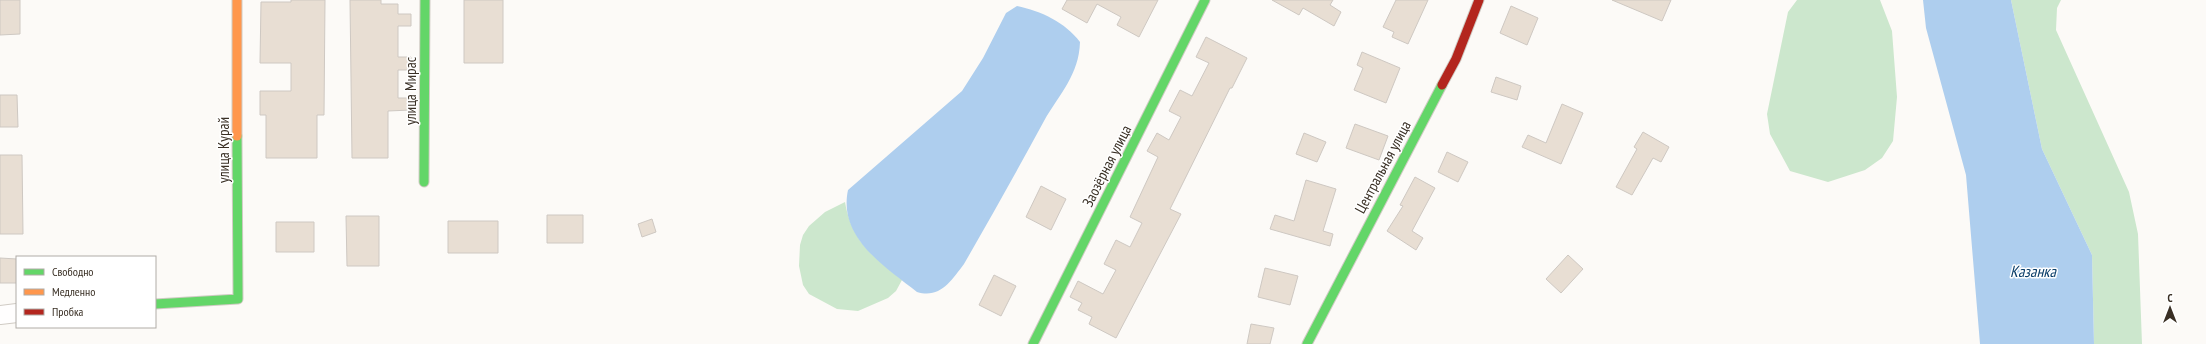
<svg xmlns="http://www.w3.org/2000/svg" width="2206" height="344" font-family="'PT Sans Narrow',sans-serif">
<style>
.forest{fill:#cce7cd}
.water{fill:#aeceee}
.building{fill:#e8ded3;stroke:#cec8c2}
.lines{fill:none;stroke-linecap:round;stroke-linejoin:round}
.street-casing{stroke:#d0cbc4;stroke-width:20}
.fast-casing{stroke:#d0cbc4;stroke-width:11}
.slow-casing{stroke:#d0cbc4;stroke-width:11}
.jam-casing{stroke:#d0cbc4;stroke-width:11}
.street{stroke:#fffefe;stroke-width:18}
.fast{stroke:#63d668;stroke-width:9}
.slow{stroke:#ff974d;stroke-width:9}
.jam{stroke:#b3261e;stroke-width:9}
.labels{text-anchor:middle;stroke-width:3;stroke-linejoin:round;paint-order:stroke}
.street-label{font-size:15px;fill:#392f24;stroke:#fff}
.water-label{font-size:16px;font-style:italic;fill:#0b3e69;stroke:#fff}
</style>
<rect width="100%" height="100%" fill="#fcfaf7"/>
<path class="forest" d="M 1797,0 L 1880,0 L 1892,31 L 1897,97 L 1893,141 L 1882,158 L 1865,170 L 1828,182 L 1790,171 L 1770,134 L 1767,114 L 1788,12 Z
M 2011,0 L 2061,0 L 2057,8 L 2056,30 L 2129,192 L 2138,234 L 2142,344 L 2094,344 L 2092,255 L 2042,149 Z
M 845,202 C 852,242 872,255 902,280 L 896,291 L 888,298 L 858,311 L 837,309 L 809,294 L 803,285 L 799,266 L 800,245 L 803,235 L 809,226 L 825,212 Z"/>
<path class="water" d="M 1923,0 L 2011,0 L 2042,149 L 2092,255 L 2094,344 L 1980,344 L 1966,175 L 1926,28 Z
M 1017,6 C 1041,11 1065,22 1080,42 C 1079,75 1060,93 1044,121 C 1018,169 991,217 964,264 C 951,281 940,299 917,292 C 884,266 838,237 848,190 L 962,91 L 983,58 L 1006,13 Z"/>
<path class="building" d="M 0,0 L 20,0 L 20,34 L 0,35 Z
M 291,0 L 325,0 L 324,115 L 317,115 L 317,158 L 266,158 L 266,115 L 260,115 L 260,91 L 291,91 L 291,63 L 260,63 L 261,2 L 291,2 Z
M 350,0 L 381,0 L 381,4 L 398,4 L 398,14 L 411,14 L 411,26 L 398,26 L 398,57 L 411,57 L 411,70 L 398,70 L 398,98 L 411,98 L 411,110 L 388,111 L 388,158 L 352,158 Z
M 464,0 L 503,0 L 503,63 L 464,63 Z
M 1067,0 L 1158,0 L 1139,37 L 1117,25 L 1121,17 L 1097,4 L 1087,23 L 1062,9 Z
M 1272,0 L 1333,0 L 1330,5 L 1341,12 L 1334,26 L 1303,8 L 1299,15 Z
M 1396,0 L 1428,0 L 1408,44 L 1392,37 L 1394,32 L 1383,27 Z
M 1612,0 L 1671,0 L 1662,21 Z
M 1511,6 L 1538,18 L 1527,45 L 1500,33 Z
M 1206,37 L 1247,58 L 1232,88 L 1230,88 L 1170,209 L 1181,214 L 1116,338 L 1089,324 L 1092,317 L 1078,310 L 1082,303 L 1070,297 L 1078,281 L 1103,294 L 1116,270 L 1104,264 L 1116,240 L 1130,247 L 1142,223 L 1130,217 L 1158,157 L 1147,151 L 1157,133 L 1169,140 L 1181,117 L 1169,111 L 1180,90 L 1192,96 L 1209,63 L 1196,57 Z
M 1362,52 L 1400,68 L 1386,103 L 1354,90 L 1363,68 L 1357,65 Z
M 1496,77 L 1521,86 L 1517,100 L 1491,92 Z
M 0,95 L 17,95 L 18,127 L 0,127 Z
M 1562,104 L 1583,113 L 1561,164 L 1522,147 L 1528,135 L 1546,143 Z
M 1355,124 L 1388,136 L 1379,160 L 1346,148 Z
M 1643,132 L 1669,147 L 1661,162 L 1653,158 L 1632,195 L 1616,187 L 1637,149 L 1634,147 Z
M 1304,133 L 1326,142 L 1317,162 L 1296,154 Z
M 1447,152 L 1468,162 L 1458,182 L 1438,172 Z
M 0,155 L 22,155 L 23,234 L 0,234 Z
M 1415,177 L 1435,188 L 1412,231 L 1423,238 L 1416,250 L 1387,231 L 1403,206 L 1400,205 Z
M 1306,180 L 1336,189 L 1323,231 L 1333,234 L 1330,246 L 1270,229 L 1275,215 L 1294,221 Z
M 1041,186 L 1066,199 L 1051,230 L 1026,217 Z
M 547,215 L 583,215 L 583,243 L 547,243 Z
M 346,216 L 379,216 L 379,266 L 347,266 Z
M 652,219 L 656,232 L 642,237 L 638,224 Z
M 448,221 L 498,221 L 498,253 L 448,253 Z
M 276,222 L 314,222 L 314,252 L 276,252 Z
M 1568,255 L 1583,269 L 1561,293 L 1546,279 Z
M 0,258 L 17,259 L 17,283 L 0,283 Z
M 1265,268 L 1298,276 L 1290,305 L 1258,297 Z
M 994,275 L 1016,286 L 1001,316 L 979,305 Z
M 1251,324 L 1274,328 L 1270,344 L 1247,344 Z"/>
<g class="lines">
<defs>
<path id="street" d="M 0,315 L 17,313"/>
<path id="fast" d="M 424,182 L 425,0
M 155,304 L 238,299 L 237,136
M 1033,344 L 1205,0
M 1307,344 L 1442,85"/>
<path id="slow" d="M 237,0 L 237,136"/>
<path id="jam" d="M 1442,85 L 1456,59 L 1479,0"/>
</defs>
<use href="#street" class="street-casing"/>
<use href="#fast" class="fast-casing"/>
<use href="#slow" class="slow-casing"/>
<use href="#jam" class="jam-casing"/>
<use href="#street" class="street"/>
<use href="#fast" class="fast"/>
<use href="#slow" class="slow"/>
<use href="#jam" class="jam"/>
</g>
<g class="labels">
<g class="street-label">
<text transform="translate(411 91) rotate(-90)" y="5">улица Мирас</text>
<text transform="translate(224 150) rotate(-90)" y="5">улица Курай</text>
<text transform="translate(1107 166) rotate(-63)" y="5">Заозёрная улица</text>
<text transform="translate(1383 167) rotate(-62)" y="5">Центральная улица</text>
</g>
<g class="water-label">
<text x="2033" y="277">Казанка</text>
</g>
</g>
<rect x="16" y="256" width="140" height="72" fill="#ffffff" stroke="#b0aca7"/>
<rect x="24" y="269" width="20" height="6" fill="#63d668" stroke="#b0aca7"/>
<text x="52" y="276" font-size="12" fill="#392f24">Свободно</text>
<rect x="24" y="289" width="20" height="6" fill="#ff974d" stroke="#b0aca7"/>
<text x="52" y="296" font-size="12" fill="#392f24">Медленно</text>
<rect x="24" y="309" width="20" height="6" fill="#b3261e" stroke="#b0aca7"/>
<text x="52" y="316" font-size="12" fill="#392f24">Пробка</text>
<g transform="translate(2170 308)" stroke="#ffffff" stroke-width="3" paint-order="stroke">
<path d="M0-3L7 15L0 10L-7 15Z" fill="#392f24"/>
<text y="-6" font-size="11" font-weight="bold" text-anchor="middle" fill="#392f24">С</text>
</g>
</svg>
